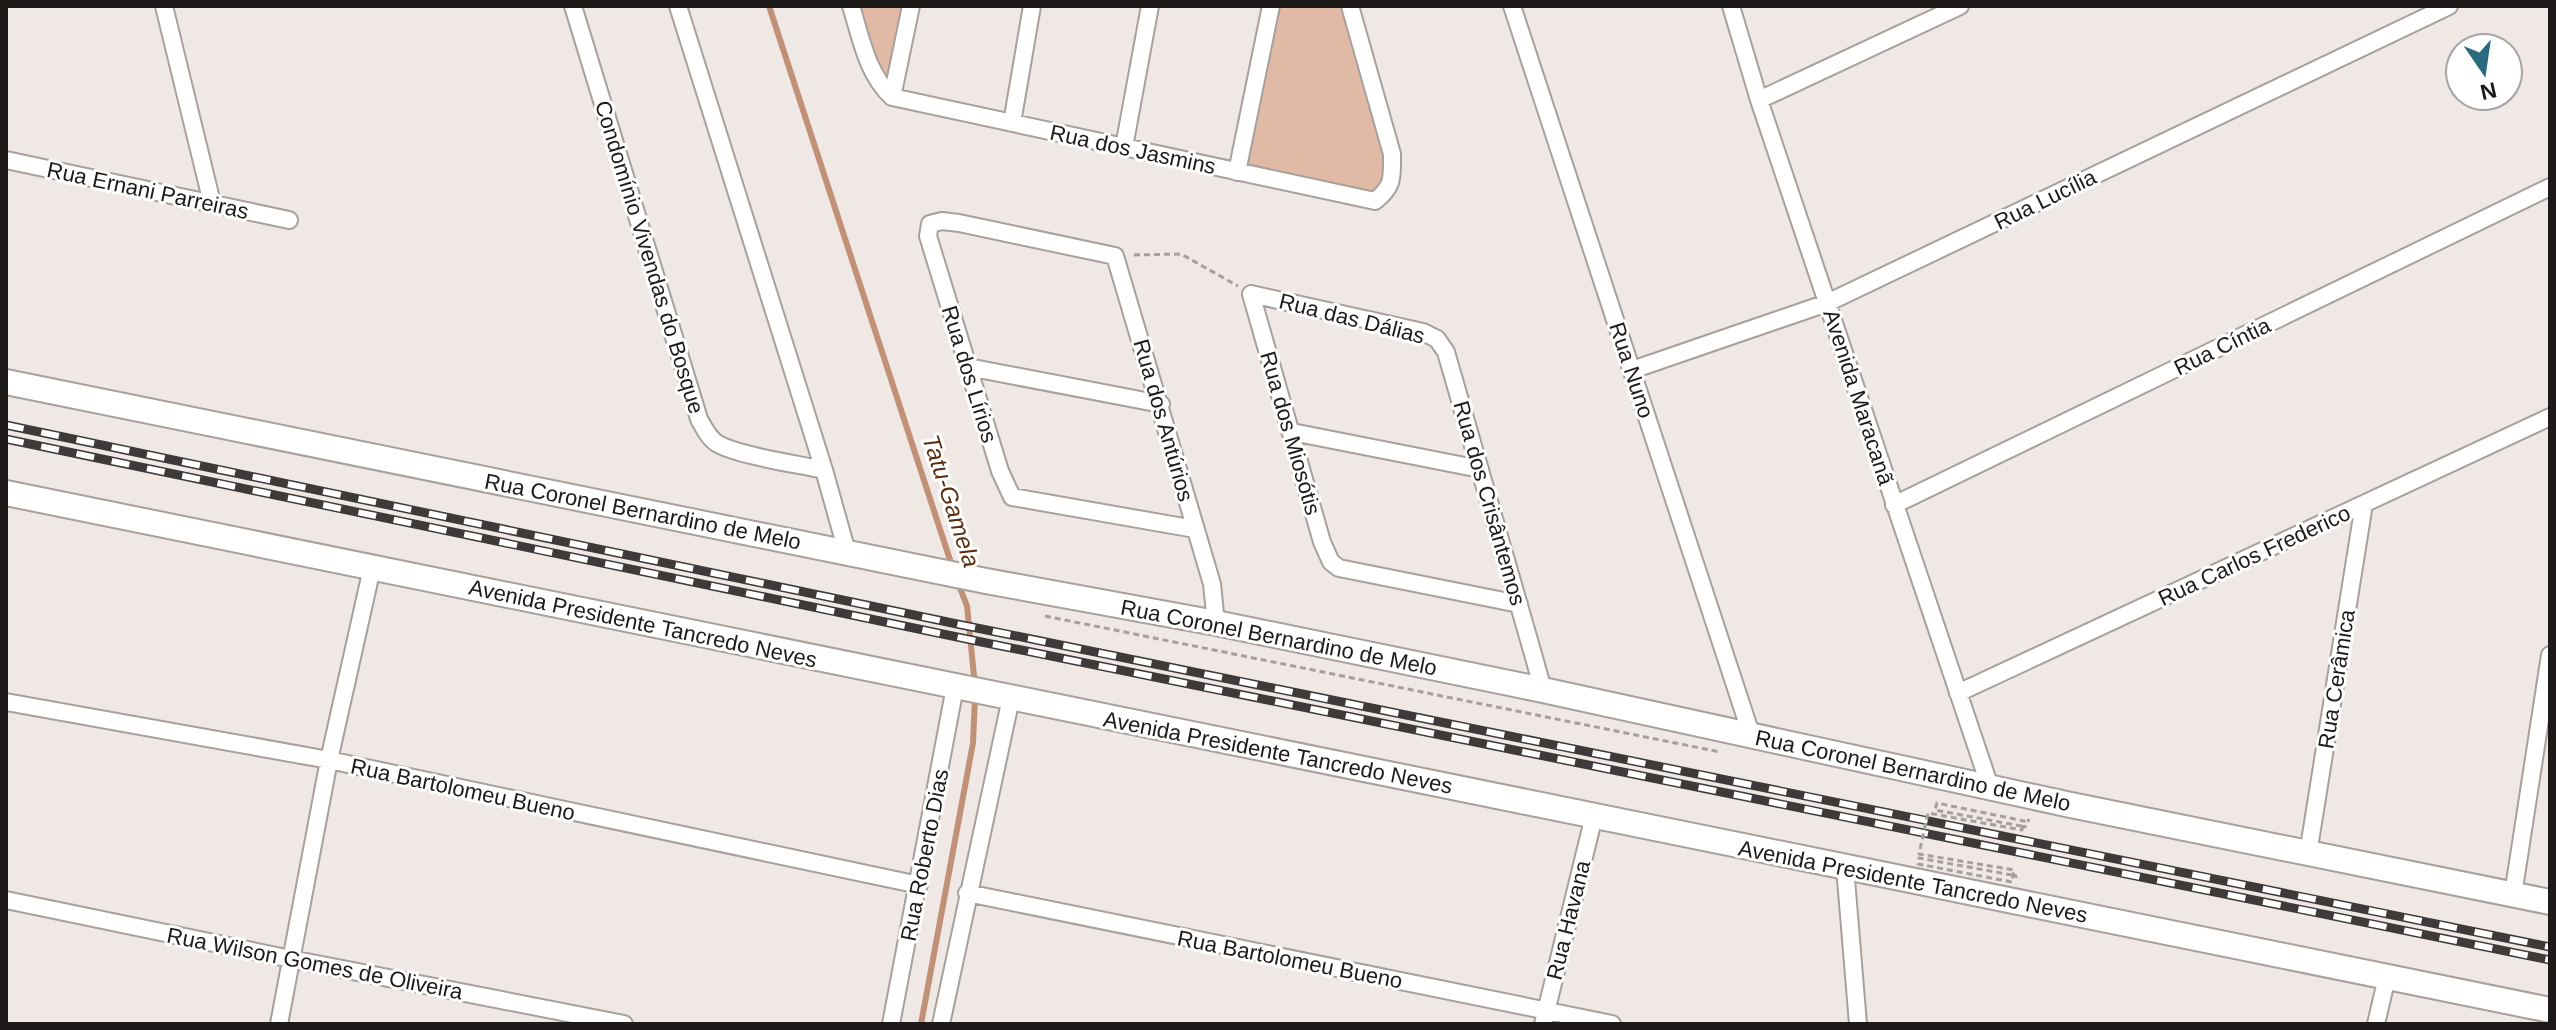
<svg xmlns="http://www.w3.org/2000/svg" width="2556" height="1030" font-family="Helvetica,sans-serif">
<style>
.green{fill:#e0baa5}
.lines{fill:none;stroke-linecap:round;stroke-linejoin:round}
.stream{stroke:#c09176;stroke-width:6}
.street-casing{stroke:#a7a09c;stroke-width:20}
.secondary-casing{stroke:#a7a09c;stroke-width:28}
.path{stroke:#a5a09d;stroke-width:3;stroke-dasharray:6 4;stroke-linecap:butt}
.street{stroke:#fff;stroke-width:16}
.secondary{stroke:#fff;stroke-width:24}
.rail-casing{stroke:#3e3a39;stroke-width:9}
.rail{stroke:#fff;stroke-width:6;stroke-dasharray:18;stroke-linecap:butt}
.path-bridge{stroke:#a5a09d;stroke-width:3;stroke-dasharray:6 4;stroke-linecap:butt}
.labels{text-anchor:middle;stroke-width:6;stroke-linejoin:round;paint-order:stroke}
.street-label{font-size:22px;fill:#1d1a19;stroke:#fff}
.water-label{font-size:24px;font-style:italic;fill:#5a2c0e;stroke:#fff}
</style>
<rect width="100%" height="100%" fill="#efe8e4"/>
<path class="green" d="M 852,6 L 906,6 L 890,90 Z
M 1277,6 L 1345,6 L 1385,153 L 1386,175 L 1375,201 L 1242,170 Z"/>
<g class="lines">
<path class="stream" d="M 769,6 L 953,569
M 958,583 L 967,606 L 975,686
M 921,1024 L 973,743 L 975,697"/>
<defs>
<path id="street" d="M 164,6 L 212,203
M 573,6 L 699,419 C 704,428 709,439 718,444 C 740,456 797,464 824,470
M 678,6 L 824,470 L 847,552
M 851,6 C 861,38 867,74 892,97
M 1512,6 L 1751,734
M 1731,6 L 1759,100 L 1990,787
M 892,97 L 1375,201 C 1394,186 1392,177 1392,154 L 1350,6
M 892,97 L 911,6
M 1759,100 L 1960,6
M 1012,123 L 1032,6
M 1124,147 L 1150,6
M 6,160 L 289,220
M 1237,172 L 1271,6
M 968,367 L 1161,404
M 1632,370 L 1827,303 L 2449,6
M 1292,432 L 1480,469
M 1894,505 L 2550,187
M 1195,529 L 1012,497 L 1000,471 L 928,236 L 930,224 L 942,221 L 959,223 L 1115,256 L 1212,584 L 1216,623
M 1519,604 L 1339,568 L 1331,562 L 1322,542 L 1251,294 L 1423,332 L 1437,339 L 1446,352 L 1533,654 L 1543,690
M 1958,693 L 2550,417
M 6,702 L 329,760 L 919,885
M 2308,854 L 2364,504
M 1845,867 L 1858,1024
M 967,893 L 1612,1024
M 2513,895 L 2550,655
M 6,900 L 291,959 L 624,1024
M 279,1024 L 329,760 L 372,568
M 891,1024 L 955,687
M 941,1024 L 1011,698
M 1543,1024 L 1594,816
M 2376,1024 L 2387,977"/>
<path id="secondary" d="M 6,382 L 986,581 L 1216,623 L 1543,690 L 2066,804 L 2550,902
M 6,493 L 2550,1010"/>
</defs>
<use href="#street" class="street-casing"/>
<use href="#secondary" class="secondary-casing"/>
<path class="path" d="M 1134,255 L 1181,254 L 1238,286
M 1045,616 L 1720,752
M 2021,826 L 2025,827 L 2029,819
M 2012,875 L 2016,876 L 2015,881"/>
<use href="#street" class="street"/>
<use href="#secondary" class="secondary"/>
<defs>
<path id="rail" d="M 6,425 L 957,624 L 2550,947
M 6,439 L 957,637 L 2550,960"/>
</defs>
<use href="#rail" class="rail-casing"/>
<use href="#rail" class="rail"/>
<path class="path-bridge" d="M 2012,875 L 1919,858 L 1918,864 L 2012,882 L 2014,870 L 1919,854 L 1928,813 L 2022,830 L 2024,821 L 1937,803 L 1935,810 L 2021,826"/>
</g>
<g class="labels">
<g class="street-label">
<text transform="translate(1133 149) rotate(12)" y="8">Rua dos Jasmins</text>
<text transform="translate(148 190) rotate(12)" y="8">Rua Ernani Parreiras</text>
<text transform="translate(2045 199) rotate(-26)" y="8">Rua Lucília</text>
<text transform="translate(650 257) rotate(73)" y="8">Condomínio Vivendas do Bosque</text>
<text transform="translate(1352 318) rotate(14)" y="8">Rua das Dálias</text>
<text transform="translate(2222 346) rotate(-26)" y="8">Rua Cíntia</text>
<text transform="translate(1632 370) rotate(72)" y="8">Rua Nuno</text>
<text transform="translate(970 374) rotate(73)" y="8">Rua dos Lírios</text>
<text transform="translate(1859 397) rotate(72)" y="8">Avenida Maracanã</text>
<text transform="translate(1164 420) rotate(74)" y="8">Rua dos Antúrios</text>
<text transform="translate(1291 433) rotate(74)" y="8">Rua dos Miosótis</text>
<text transform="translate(1490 503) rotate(74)" y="8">Rua dos Crisântemos</text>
<text transform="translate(643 511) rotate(11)" y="8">Rua Coronel Bernardino de Melo</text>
<text transform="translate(2254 555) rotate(-25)" y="8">Rua Carlos Frederico</text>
<text transform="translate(643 623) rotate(12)" y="8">Avenida Presidente Tancredo Neves</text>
<text transform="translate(1279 637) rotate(11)" y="8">Rua Coronel Bernardino de Melo</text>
<text transform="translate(2336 679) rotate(-81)" y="8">Rua Cerâmica</text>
<text transform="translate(1278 752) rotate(11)" y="8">Avenida Presidente Tancredo Neves</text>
<text transform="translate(1913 770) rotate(12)" y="8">Rua Coronel Bernardino de Melo</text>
<text transform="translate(463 789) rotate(12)" y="8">Rua Bartolomeu Bueno</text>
<text transform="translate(924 855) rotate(-79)" y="8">Rua Roberto Dias</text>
<text transform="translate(1913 881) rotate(11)" y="8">Avenida Presidente Tancredo Neves</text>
<text transform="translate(1568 920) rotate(-76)" y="8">Rua Havana</text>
<text transform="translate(1290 959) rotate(11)" y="8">Rua Bartolomeu Bueno</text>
<text transform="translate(315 963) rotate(11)" y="8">Rua Wilson Gomes de Oliveira</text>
</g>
<g class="water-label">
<text transform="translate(951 501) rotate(72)" y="8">Tatu-Gamela</text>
</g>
</g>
<rect width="2556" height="1030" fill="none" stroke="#1d1a19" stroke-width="16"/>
<g transform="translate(2484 72) rotate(167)"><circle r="38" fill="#ffffff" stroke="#a5a3a3" stroke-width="2"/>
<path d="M0-6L14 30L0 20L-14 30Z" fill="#296a7e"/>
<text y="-12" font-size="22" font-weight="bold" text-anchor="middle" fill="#1d1a19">N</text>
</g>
</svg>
